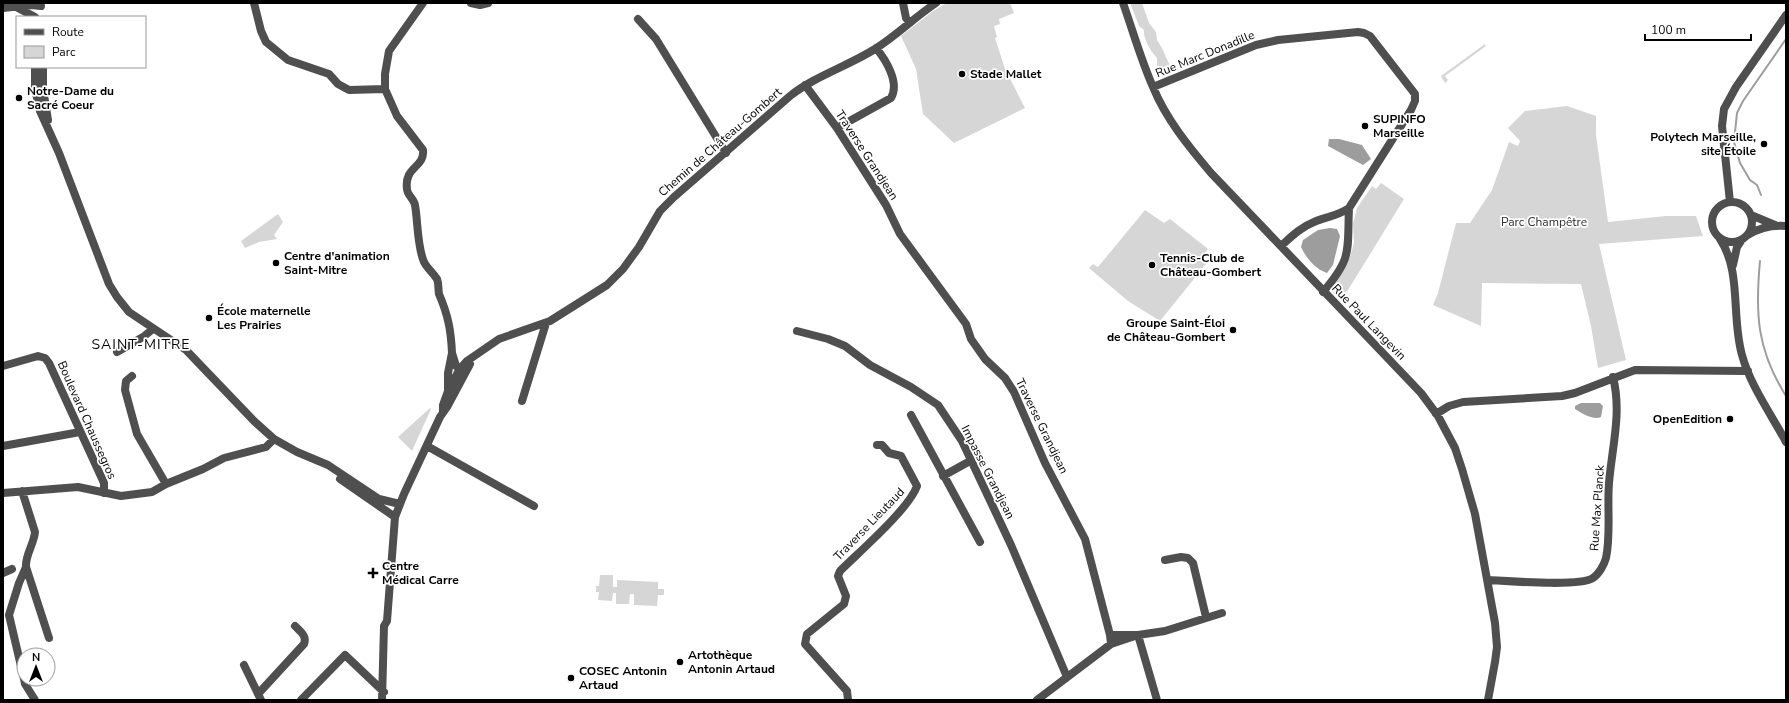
<svg xmlns="http://www.w3.org/2000/svg" width="1789" height="703" font-family="'Nunito Sans',sans-serif">
<style>
.green{fill:#d6d6d6}
.water{fill:#9d9d9d}
.lines{fill:none;stroke-linecap:round;stroke-linejoin:round}
.stream{stroke:#9d9d9d;stroke-width:2}
.minor{stroke:#4f4f4f;stroke-width:8}
.poi-dot{fill:#000;stroke:#fff;stroke-width:1.5}
.labels{text-anchor:middle;stroke-width:3.5;stroke-linejoin:round;paint-order:stroke}
.street-label{font-size:12px;fill:#000;stroke:#fff}
.poi-label{font-size:12px;font-weight:bold;fill:#000;stroke:#fff;text-anchor:start}
.park-label{font-size:12px;fill:#2d2d2d;stroke:#fff}
.quarter-label{font-size:14px;letter-spacing:1px;fill:#000;stroke:#fff}
</style>
<rect width="100%" height="100%" fill="#fff"/>
<path class="green" d="M 947,3 L 1010,3 L 1014,13 L 999,19 L 1000,24 L 994,26 L 997,37 L 995,38 L 1005,69 L 1025,108 L 954,143 L 923,114 L 916,69 L 901,36 L 933,11 Z
M 1130,3 L 1142,3 L 1149,23 L 1156,32 L 1157,40 L 1162,48 L 1171,68 L 1162,71 L 1157,65 L 1157,58 C 1151,52 1143,39 1144,30 L 1139,26 Z
M 1485,44 L 1486,46 L 1445,76 L 1448,80 L 1445,83 L 1441,76 Z
M 1567,106 L 1596,116 L 1596,135 L 1608,222 L 1666,216 L 1696,216 L 1703,236 L 1599,244 L 1626,360 L 1598,368 L 1591,326 L 1581,284 L 1482,283 L 1481,326 L 1433,305 L 1438,293 L 1456,223 L 1470,223 L 1492,190 L 1509,142 L 1518,146 L 1520,141 L 1508,128 L 1525,111 Z
M 1381,183 L 1404,199 L 1348,290 L 1340,299 L 1329,289 L 1350,257 L 1354,243 L 1353,224 L 1357,208 L 1372,186 L 1376,189 Z
M 1145,210 L 1164,223 L 1170,219 L 1208,249 L 1200,259 L 1206,264 L 1160,321 L 1128,301 L 1089,268 L 1093,264 L 1098,267 Z
M 278,214 L 283,222 L 274,235 L 277,239 L 259,242 L 245,248 L 241,241 Z
M 430,408 L 431,409 L 412,451 L 398,437 Z
M 600,575 L 613,575 L 613,587 L 617,587 L 617,580 L 658,582 L 658,589 L 664,589 L 664,595 L 658,595 L 657,606 L 634,605 L 634,594 L 630,594 L 629,604 L 616,604 L 616,593 L 613,593 L 612,601 L 598,600 L 599,592 L 596,592 L 596,586 L 599,586 Z"/>
<path class="water" d="M 1329,139 L 1339,139 L 1362,145 L 1371,159 L 1363,165 L 1328,146 Z
M 1330,228 L 1337,229 L 1340,236 L 1333,265 L 1327,273 C 1315,269 1306,258 1301,247 L 1303,240 L 1318,230 Z
M 1581,403 L 1600,403 L 1603,406 L 1601,417 C 1594,421 1581,413 1575,409 L 1575,406 Z"/>
<g class="lines">
<path class="stream" d="M 1761,195 L 1757,185 L 1750,180 L 1740,163 L 1734,142 L 1737,113 L 1743,101 L 1786,39
M 1760,261 C 1755,314 1757,350 1786,396"/>
<path class="minor" d="M 254,3 L 261,31 L 266,42 L 288,60 L 329,74 L 338,84 L 349,90 L 385,89
M 423,3 L 389,51 L 385,74 L 385,89 L 397,116 L 423,150 C 425,168 404,166 407,189 C 407,195 414,199 415,205 C 418,222 417,246 424,262 C 427,268 433,273 437,279 C 439,284 438,289 439,294 C 448,315 451,330 452,353
M 471,3 L 480,5 L 488,3
M 903,3 L 906,18 L 910,23
M 1123,3 C 1133,31 1141,60 1153,87 C 1166,119 1189,147 1211,173 L 1421,393 L 1438,416 L 1455,448 L 1462,469 L 1475,514 L 1495,623 L 1497,647 L 1495,662 L 1488,700
M 3,8 L 31,5 L 41,6
M 18,8 L 35,17
M 638,19 L 656,39 L 726,153
M 35,67 L 35,89 L 40,111 L 59,153 L 109,284 L 117,297 L 129,312 L 186,350 L 254,421 L 274,439 L 297,452 L 328,465 L 379,499 L 400,504
M 43,67 L 43,89 L 48,120
M 805,85 L 837,128 L 886,205 L 900,234 L 966,324 L 971,339 L 985,359 L 1005,378 L 1014,392 L 1045,463 L 1085,539 L 1110,635 L 1111,644
M 1153,87 L 1256,45 L 1278,40 L 1358,32 L 1364,33 L 1370,36 L 1415,94 L 1415,101 L 1411,110 L 1349,208 C 1336,217 1327,216 1314,222 C 1301,227 1291,237 1281,246
M 837,128 L 891,98 C 900,83 886,60 876,48
M1712 222a20 20 0 1 1 40 0a20 20 0 1 1-40 0Z
M 1730,202 L 1722,126 L 1724,109 L 1736,87 L 1786,15
M 1751,215 L 1775,225
M 1748,235 C 1759,228 1772,225 1786,226
M 1720,239 C 1742,272 1731,317 1742,355 C 1750,385 1771,414 1786,442
M 1733,265 L 1737,247 L 1741,241
M 1323,292 C 1353,257 1347,251 1349,208
M 797,331 L 828,339 L 845,346 L 870,365 L 911,387 L 938,405 L 962,441 L 1011,545 L 1067,677
M 117,352 L 143,337 L 153,329
M 3,366 L 38,356 L 45,358 L 49,363 L 104,483 L 104,493
M 132,376 L 126,381 L 125,390 L 137,434 L 166,484
M 448,389 L 448,373 L 452,353 L 456,366 L 463,373
M 522,401 L 546,323
M 443,411 L 443,405 L 448,391 L 459,370 L 467,361 L 499,339 L 550,321 L 607,285 L 623,269 L 639,247 L 660,211 L 674,197 L 790,96 C 815,76 848,66 875,49 C 897,35 915,17 936,3
M 1436,414 L 1449,406 L 1463,402 L 1562,396 L 1575,393 L 1635,370 L 1748,371
M 911,415 L 980,542
M 3,446 L 80,432
M 427,446 L 534,506
M 943,476 L 970,461
M 340,479 L 395,517
M 22,491 L 35,532 C 34,544 25,555 26,567 L 49,638
M 3,493 L 78,487 L 121,496 L 152,492 L 166,484 L 203,469 L 224,458 L 266,447 L 274,439
M 1165,560 L 1181,557 L 1188,558 L 1193,563 L 1206,617
M 3,573 L 12,569
M 1488,580 C 1507,581 1580,587 1593,578 C 1599,574 1604,565 1606,558 C 1611,535 1607,507 1609,483 C 1612,447 1622,413 1613,377
M 1110,635 L 1138,635 L 1165,631 L 1222,613
M 1138,635 L 1157,700
M 244,665 L 261,700
M 24,679 L 9,615 L 19,583 L 26,567
M 24,679 L 25,684 L 35,700
M 258,694 L 304,644 C 307,636 301,632 295,626
M 301,700 L 345,655 L 384,692
M 382,700 L 384,626 L 387,621 L 395,517 L 404,494 L 440,417 L 447,407 L 470,364
M 848,700 L 847,691 L 805,644 L 807,634 L 844,604 L 846,596 L 838,576 L 840,571 C 859,552 909,509 917,486 L 901,456 L 889,453 L 882,445 L 877,445
M 1037,700 L 1111,644 L 1138,635"/>
</g>
<g class="poi-dot">
<circle cx="962" cy="74" r="4"/>
<circle cx="19" cy="98" r="4"/>
<circle cx="1365" cy="126" r="4"/>
<circle cx="1764" cy="144" r="4"/>
<circle cx="276" cy="263" r="4"/>
<circle cx="1152" cy="265" r="4"/>
<circle cx="209" cy="318" r="4"/>
<circle cx="1233" cy="330" r="4"/>
<circle cx="1730" cy="419" r="4"/>
<path d="M371 567h4v4h4v4h-4v4h-4v-4h-4v-4h4z"/>
<circle cx="680" cy="662" r="4"/>
<circle cx="571" cy="678" r="4"/>
</g>
<g class="labels">
<g class="street-label">
<text transform="translate(1205 54) rotate(-22)" y="4">Rue Marc Donadille</text>
<text transform="translate(720 142) rotate(-41)" y="4">Chemin de Château-Gombert</text>
<text transform="translate(867 155) rotate(57)" y="4">Traverse Grandjean</text>
<text transform="translate(1369 322) rotate(46)" y="4">Rue Paul Langevin</text>
<text transform="translate(87 420) rotate(66)" y="4">Boulevard Chaussegros</text>
<text transform="translate(1042 426) rotate(64)" y="4">Traverse Grandjean</text>
<text transform="translate(988 472) rotate(63)" y="4">Impasse Grandjean</text>
<text transform="translate(1597 508) rotate(-86)" y="4">Rue Max Planck</text>
<text transform="translate(869 524) rotate(-46)" y="4">Traverse Lieutaud</text>
</g>
<g class="poi-label">
<text x="970" y="78">Stade Mallet</text>
<text x="27" y="95">Notre-Dame du<tspan x="27" dy="14">Sacré Coeur</tspan></text>
<text x="1373" y="123">SUPINFO<tspan x="1373" dy="14">Marseille</tspan></text>
<text x="1756" y="141" text-anchor="end">Polytech Marseille,<tspan x="1756" dy="14">site Étoile</tspan></text>
<text x="284" y="260">Centre d'animation<tspan x="284" dy="14">Saint-Mitre</tspan></text>
<text x="1160" y="262">Tennis-Club de<tspan x="1160" dy="14">Château-Gombert</tspan></text>
<text x="217" y="315">École maternelle<tspan x="217" dy="14">Les Prairies</tspan></text>
<text x="1225" y="327" text-anchor="end">Groupe Saint-Éloi<tspan x="1225" dy="14">de Château-Gombert</tspan></text>
<text x="1722" y="423" text-anchor="end">OpenEdition</text>
<text x="382" y="570">Centre<tspan x="382" dy="14">Médical Carre</tspan></text>
<text x="688" y="659">Artothèque<tspan x="688" dy="14">Antonin Artaud</tspan></text>
<text x="579" y="675">COSEC Antonin<tspan x="579" dy="14">Artaud</tspan></text>
</g>
<g class="park-label">
<text x="1544" y="226">Parc Champêtre</text>
</g>
<g class="quarter-label">
<text x="141" y="349">SAINT-MITRE</text>
</g>
</g>
<rect width="1789" height="703" fill="none" stroke="#000000" stroke-width="8"/>
<rect x="16" y="16" width="130" height="52" fill="#ffffff" stroke="#999999"/>
<rect x="24" y="29" width="20" height="6" fill="#4f4f4f" stroke="#999999"/>
<text x="52" y="36" font-size="12" fill="#000000">Route</text>
<rect x="24" y="46" width="20" height="12" fill="#d6d6d6" stroke="#999999"/>
<text x="52" y="56" font-size="12" fill="#000000">Parc</text>
<g transform="translate(36 667)"><circle r="19" fill="#ffffff" stroke="#999999"/>
<path d="M0-3L7 15L0 10L-7 15Z" fill="#000000"/>
<text y="-6" font-size="11" font-weight="bold" text-anchor="middle" fill="#000000">N</text>
</g>
<path d="M1645 34v6h106v-6" fill="none" stroke="#000000" stroke-width="2"/>
<text x="1651" y="34" font-size="12" fill="#000000" stroke="#ffffff" stroke-width="3" paint-order="stroke">100 m</text>
</svg>
